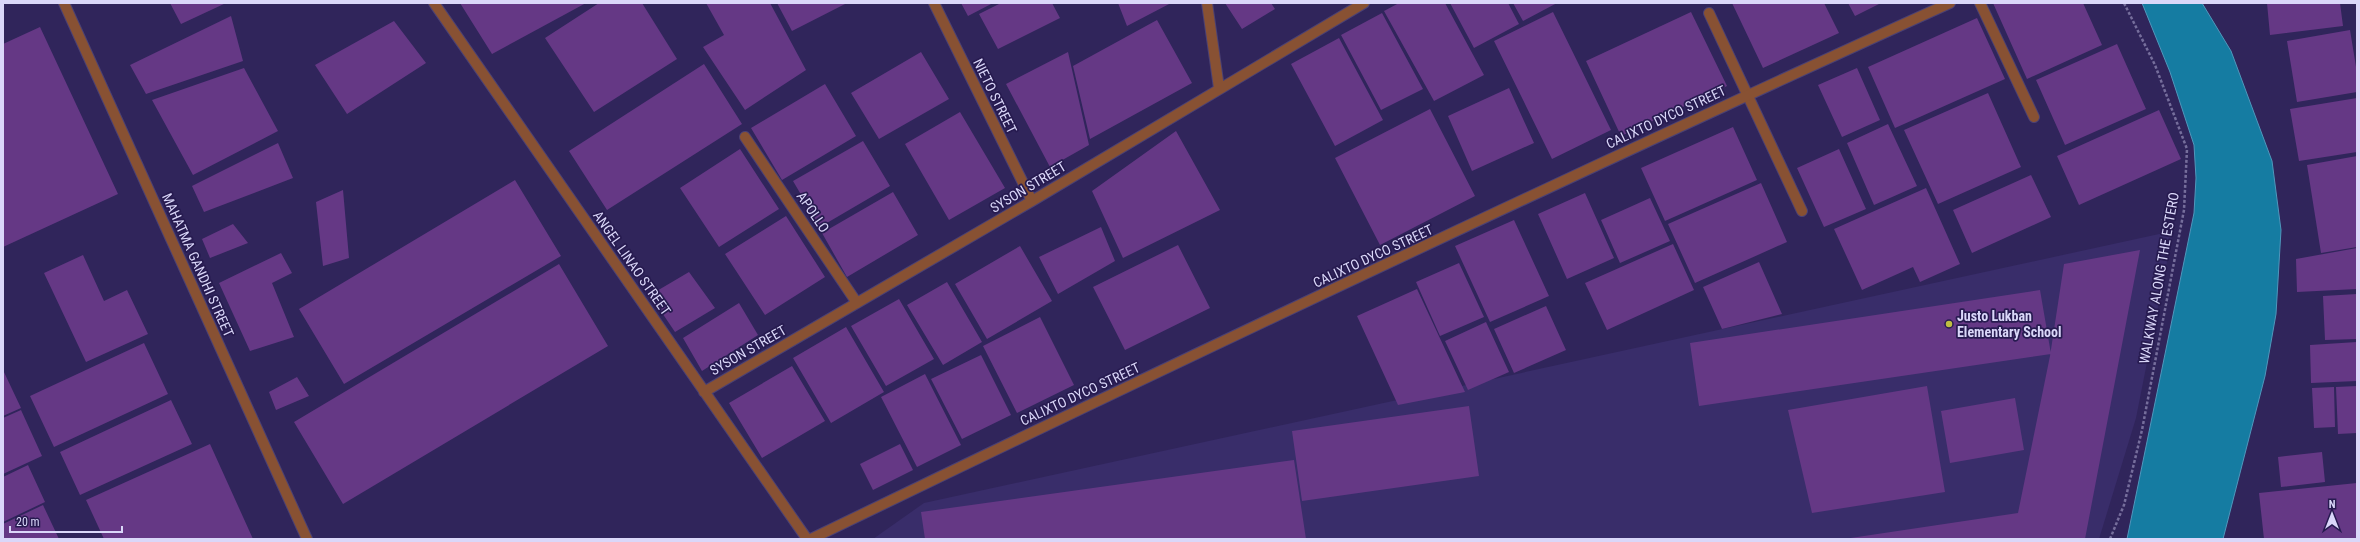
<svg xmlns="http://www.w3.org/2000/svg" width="2360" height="542" font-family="'Roboto Condensed',sans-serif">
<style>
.built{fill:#392d6a}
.water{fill:#157ca2;stroke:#5097bc}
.building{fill:#653885}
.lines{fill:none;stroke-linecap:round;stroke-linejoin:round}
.service-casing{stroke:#4b4174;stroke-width:12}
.minor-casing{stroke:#4b4174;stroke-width:12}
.path{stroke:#766e9c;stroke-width:2.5;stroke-dasharray:3 2;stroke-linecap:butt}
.service{stroke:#885133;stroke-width:10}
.minor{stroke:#885133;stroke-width:10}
.poi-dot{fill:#bfbe41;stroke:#271b50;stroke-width:1.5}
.labels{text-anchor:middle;stroke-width:3.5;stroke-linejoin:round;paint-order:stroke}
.street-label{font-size:14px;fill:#dad7f9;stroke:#271b50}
.poi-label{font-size:14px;font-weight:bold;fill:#dad7f9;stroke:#271b50;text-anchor:start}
</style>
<rect width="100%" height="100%" fill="#30255b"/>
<path class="built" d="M 2173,231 L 2136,418 L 2099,539 L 873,539 L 924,503 Z"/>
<path class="water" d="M 2142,3 L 2202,3 L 2231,51 L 2272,161 L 2281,230 L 2276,314 L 2265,376 L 2223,539 L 2127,539 L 2194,213 L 2196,178 L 2194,145 L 2170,72 Z"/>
<path class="building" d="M 170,3 L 226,3 L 181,24 Z
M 460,3 L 586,3 L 492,54 Z
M 599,3 L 642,3 L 677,59 L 594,112 L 545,38 Z
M 706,3 L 770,3 L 806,70 L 745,110 L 703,47 L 724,35 Z
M 777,3 L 847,3 L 792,31 Z
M 961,3 L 993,3 L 968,16 Z
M 1001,3 L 1052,3 L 1060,18 L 998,49 L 979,14 Z
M 1118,3 L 1171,3 L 1127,26 Z
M 1225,3 L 1271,3 L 1275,9 L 1242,29 Z
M 1399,3 L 1445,3 L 1484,75 L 1434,101 L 1384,11 Z
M 1450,3 L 1508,3 L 1519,24 L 1474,48 Z
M 1513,3 L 1557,3 L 1523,21 Z
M 1732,3 L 1824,3 L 1839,33 L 1763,68 Z
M 1848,3 L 1881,3 L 1855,16 Z
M 1993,3 L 2083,3 L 2102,45 L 2027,79 Z
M 2267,3 L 2340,3 L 2343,26 L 2270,35 Z
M 1553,12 L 1611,130 L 1552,159 L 1494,41 Z
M 1691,12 L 1727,86 L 1621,136 L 1586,61 Z
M 1382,13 L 1423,89 L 1381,110 L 1341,35 Z
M 231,16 L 243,61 L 146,94 L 130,65 Z
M 1977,18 L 2005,79 L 1895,128 L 1868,67 Z
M 1157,20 L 1192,83 L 1090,139 L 1073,66 Z
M 394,21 L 426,63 L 347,114 L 315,65 Z
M 40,27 L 118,194 L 3,247 L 3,44 Z
M 2350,30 L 2357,73 L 2357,92 L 2297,102 L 2287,41 Z
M 1339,38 L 1383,120 L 1335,146 L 1291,64 Z
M 2117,44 L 2146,109 L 2065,145 L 2036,80 Z
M 921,52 L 949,99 L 879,139 L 851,93 Z
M 1068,52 L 1089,145 L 1050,167 L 1006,84 Z
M 704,64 L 742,124 L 607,210 L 569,151 Z
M 244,68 L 278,131 L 193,175 L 152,100 Z
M 1857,68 L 1880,120 L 1842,137 L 1818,85 Z
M 825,84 L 856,136 L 782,180 L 751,128 Z
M 1509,88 L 1534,143 L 1472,171 L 1448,116 Z
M 1988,93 L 2021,167 L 1938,204 L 1904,130 Z
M 2357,98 L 2357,152 L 2299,161 L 2290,109 Z
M 1430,109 L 1475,196 L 1380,245 L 1335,158 Z
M 2159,110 L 2181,159 L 2079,205 L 2057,156 Z
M 960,112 L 1005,188 L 949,220 L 905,144 Z
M 1888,124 L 1917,186 L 1874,205 L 1847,143 Z
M 1733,127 L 1757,180 L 1665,221 L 1641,168 Z
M 1176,131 L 1220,210 L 1123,258 L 1092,191 Z
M 863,141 L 890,186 L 820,227 L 793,181 Z
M 278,143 L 293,178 L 204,212 L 192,186 Z
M 740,149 L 779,209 L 719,247 L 680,188 Z
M 1839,149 L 1866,209 L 1824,227 L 1797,168 Z
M 2357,156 L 2357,247 L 2321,253 L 2307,165 Z
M 2031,175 L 2051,217 L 1972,253 L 1953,210 Z
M 515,180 L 561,256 L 344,384 L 299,309 Z
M 1761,183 L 1787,242 L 1695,283 L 1668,224 Z
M 1926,188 L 1960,264 L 1920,282 L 1913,267 L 1862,290 L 1834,229 Z
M 343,190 L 349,258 L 323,266 L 316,202 Z
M 893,192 L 918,235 L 847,277 L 822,233 Z
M 1585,193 L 1614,258 L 1567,279 L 1538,214 Z
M 1650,198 L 1670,241 L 1620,263 L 1601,220 Z
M 786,216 L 825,277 L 765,315 L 725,254 Z
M 1514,220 L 1549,296 L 1490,322 L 1455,246 Z
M 233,224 L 248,243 L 210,258 L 202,239 Z
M 1101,227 L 1115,261 L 1058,294 L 1039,257 Z
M 1673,244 L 1694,290 L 1607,330 L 1585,283 Z
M 1178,245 L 1210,308 L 1125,350 L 1093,287 Z
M 1020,246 L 1052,301 L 987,339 L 955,284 Z
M 2357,248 L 2357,289 L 2297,292 L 2296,259 Z
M 2140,250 L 2085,539 L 1844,539 L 2018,513 L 2050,356 L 2064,264 Z
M 281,253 L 292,273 L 272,283 L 294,337 L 250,351 L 219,283 Z
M 83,255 L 104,301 L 127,290 L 148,334 L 86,362 L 44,273 Z
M 1759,262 L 1782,314 L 1722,329 L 1703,287 Z
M 1459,263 L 1484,317 L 1440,336 L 1416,282 Z
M 559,264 L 608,346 L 343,504 L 294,422 Z
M 689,272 L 715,308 L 675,332 L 650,295 Z
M 947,282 L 982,342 L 943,365 L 907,305 Z
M 1417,289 L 1465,392 L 1398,405 L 1357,316 Z
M 2040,290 L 2051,354 L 1699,406 L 1690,343 Z
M 2357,294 L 2357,339 L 2325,340 L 2323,296 Z
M 899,299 L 934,359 L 886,386 L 851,326 Z
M 739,303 L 758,335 L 702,371 L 683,338 Z
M 1546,306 L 1566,350 L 1514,373 L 1494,329 Z
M 1040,317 L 1074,385 L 1017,413 L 983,346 Z
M 1486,322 L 1509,372 L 1468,390 L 1445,341 Z
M 846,327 L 884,392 L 831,423 L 793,358 Z
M 2357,342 L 2357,381 L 2311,383 L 2310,345 Z
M 144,343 L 168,394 L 54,447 L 30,396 Z
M 981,355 L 1011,415 L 962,439 L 931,379 Z
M 792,366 L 825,421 L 762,458 L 729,403 Z
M 3,370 L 21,408 L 3,416 Z
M 925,374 L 961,445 L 917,467 L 881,397 Z
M 297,377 L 309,396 L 276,410 L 269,392 Z
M 1927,386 L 1945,492 L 1812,513 L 1788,410 Z
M 2357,386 L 2357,433 L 2338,434 L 2336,387 Z
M 2334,387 L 2335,427 L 2314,428 L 2312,388 Z
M 2015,398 L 2024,450 L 1950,463 L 1941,411 Z
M 171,400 L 192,444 L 80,495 L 60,452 Z
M 1469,406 L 1479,476 L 1302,501 L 1292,431 Z
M 21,410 L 42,456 L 3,474 L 3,418 Z
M 210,444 L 253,539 L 104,539 L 86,500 Z
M 900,444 L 913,470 L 873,490 L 860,464 Z
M 2322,452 L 2325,482 L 2281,487 L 2278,457 Z
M 1294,460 L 1306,539 L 925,539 L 921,512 Z
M 28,465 L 45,502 L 3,522 L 3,477 Z
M 2357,483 L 2357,539 L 2264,539 L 2259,493 Z
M 43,505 L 59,539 L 3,539 L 3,524 Z"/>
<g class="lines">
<defs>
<path id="service" d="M 1980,3 L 2034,117
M 1709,13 L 1802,211"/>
<path id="minor" d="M 64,3 L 307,539
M 434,3 L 807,539
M 934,3 L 1032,201
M 1207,3 L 1219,88
M 745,137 L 857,303
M 704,392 L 1032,201 L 1364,3
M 811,539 C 1189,356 1568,176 1950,3"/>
</defs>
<use href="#service" class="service-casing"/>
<use href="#minor" class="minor-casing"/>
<path class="path" d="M 2110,539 L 2124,505 L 2142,430 L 2184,210 L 2187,149 L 2155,65 L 2124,3"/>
<use href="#service" class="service"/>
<use href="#minor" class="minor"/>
</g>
<circle class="poi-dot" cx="1949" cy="324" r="4"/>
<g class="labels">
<g class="street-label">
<text transform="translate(995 96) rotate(64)" y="5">NIETO STREET</text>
<text transform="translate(1666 117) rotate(-25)" y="5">CALIXTO DYCO STREET</text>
<text transform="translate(1028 187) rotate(-31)" y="5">SYSON STREET</text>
<text transform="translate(813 212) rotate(56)" y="5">APOLLO</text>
<text transform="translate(1373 256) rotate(-25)" y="5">CALIXTO DYCO STREET</text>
<text transform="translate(632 263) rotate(55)" y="5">ANGEL LINAO STREET</text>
<text transform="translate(198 265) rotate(66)" y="5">MAHATMA GANDHI STREET</text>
<text transform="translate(2159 278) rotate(-80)" y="5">WALKWAY ALONG THE ESTERO</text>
<text transform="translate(748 350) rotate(-30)" y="5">SYSON STREET</text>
<text transform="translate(1080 394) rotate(-25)" y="5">CALIXTO DYCO STREET</text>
</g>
<g class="poi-label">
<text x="1957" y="321">Justo Lukban<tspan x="1957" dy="16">Elementary School</tspan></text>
</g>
</g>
<rect width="2360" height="542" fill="none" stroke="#dad7f9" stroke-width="8"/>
<g transform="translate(2332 514)" stroke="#271b50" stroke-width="3" paint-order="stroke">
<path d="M0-3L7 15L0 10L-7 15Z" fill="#dad7f9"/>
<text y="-6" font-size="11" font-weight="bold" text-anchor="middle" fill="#dad7f9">N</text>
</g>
<path d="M10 526v6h112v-6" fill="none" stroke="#dad7f9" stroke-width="2"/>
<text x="16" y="526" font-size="12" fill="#dad7f9" stroke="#271b50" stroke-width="3" paint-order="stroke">20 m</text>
</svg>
